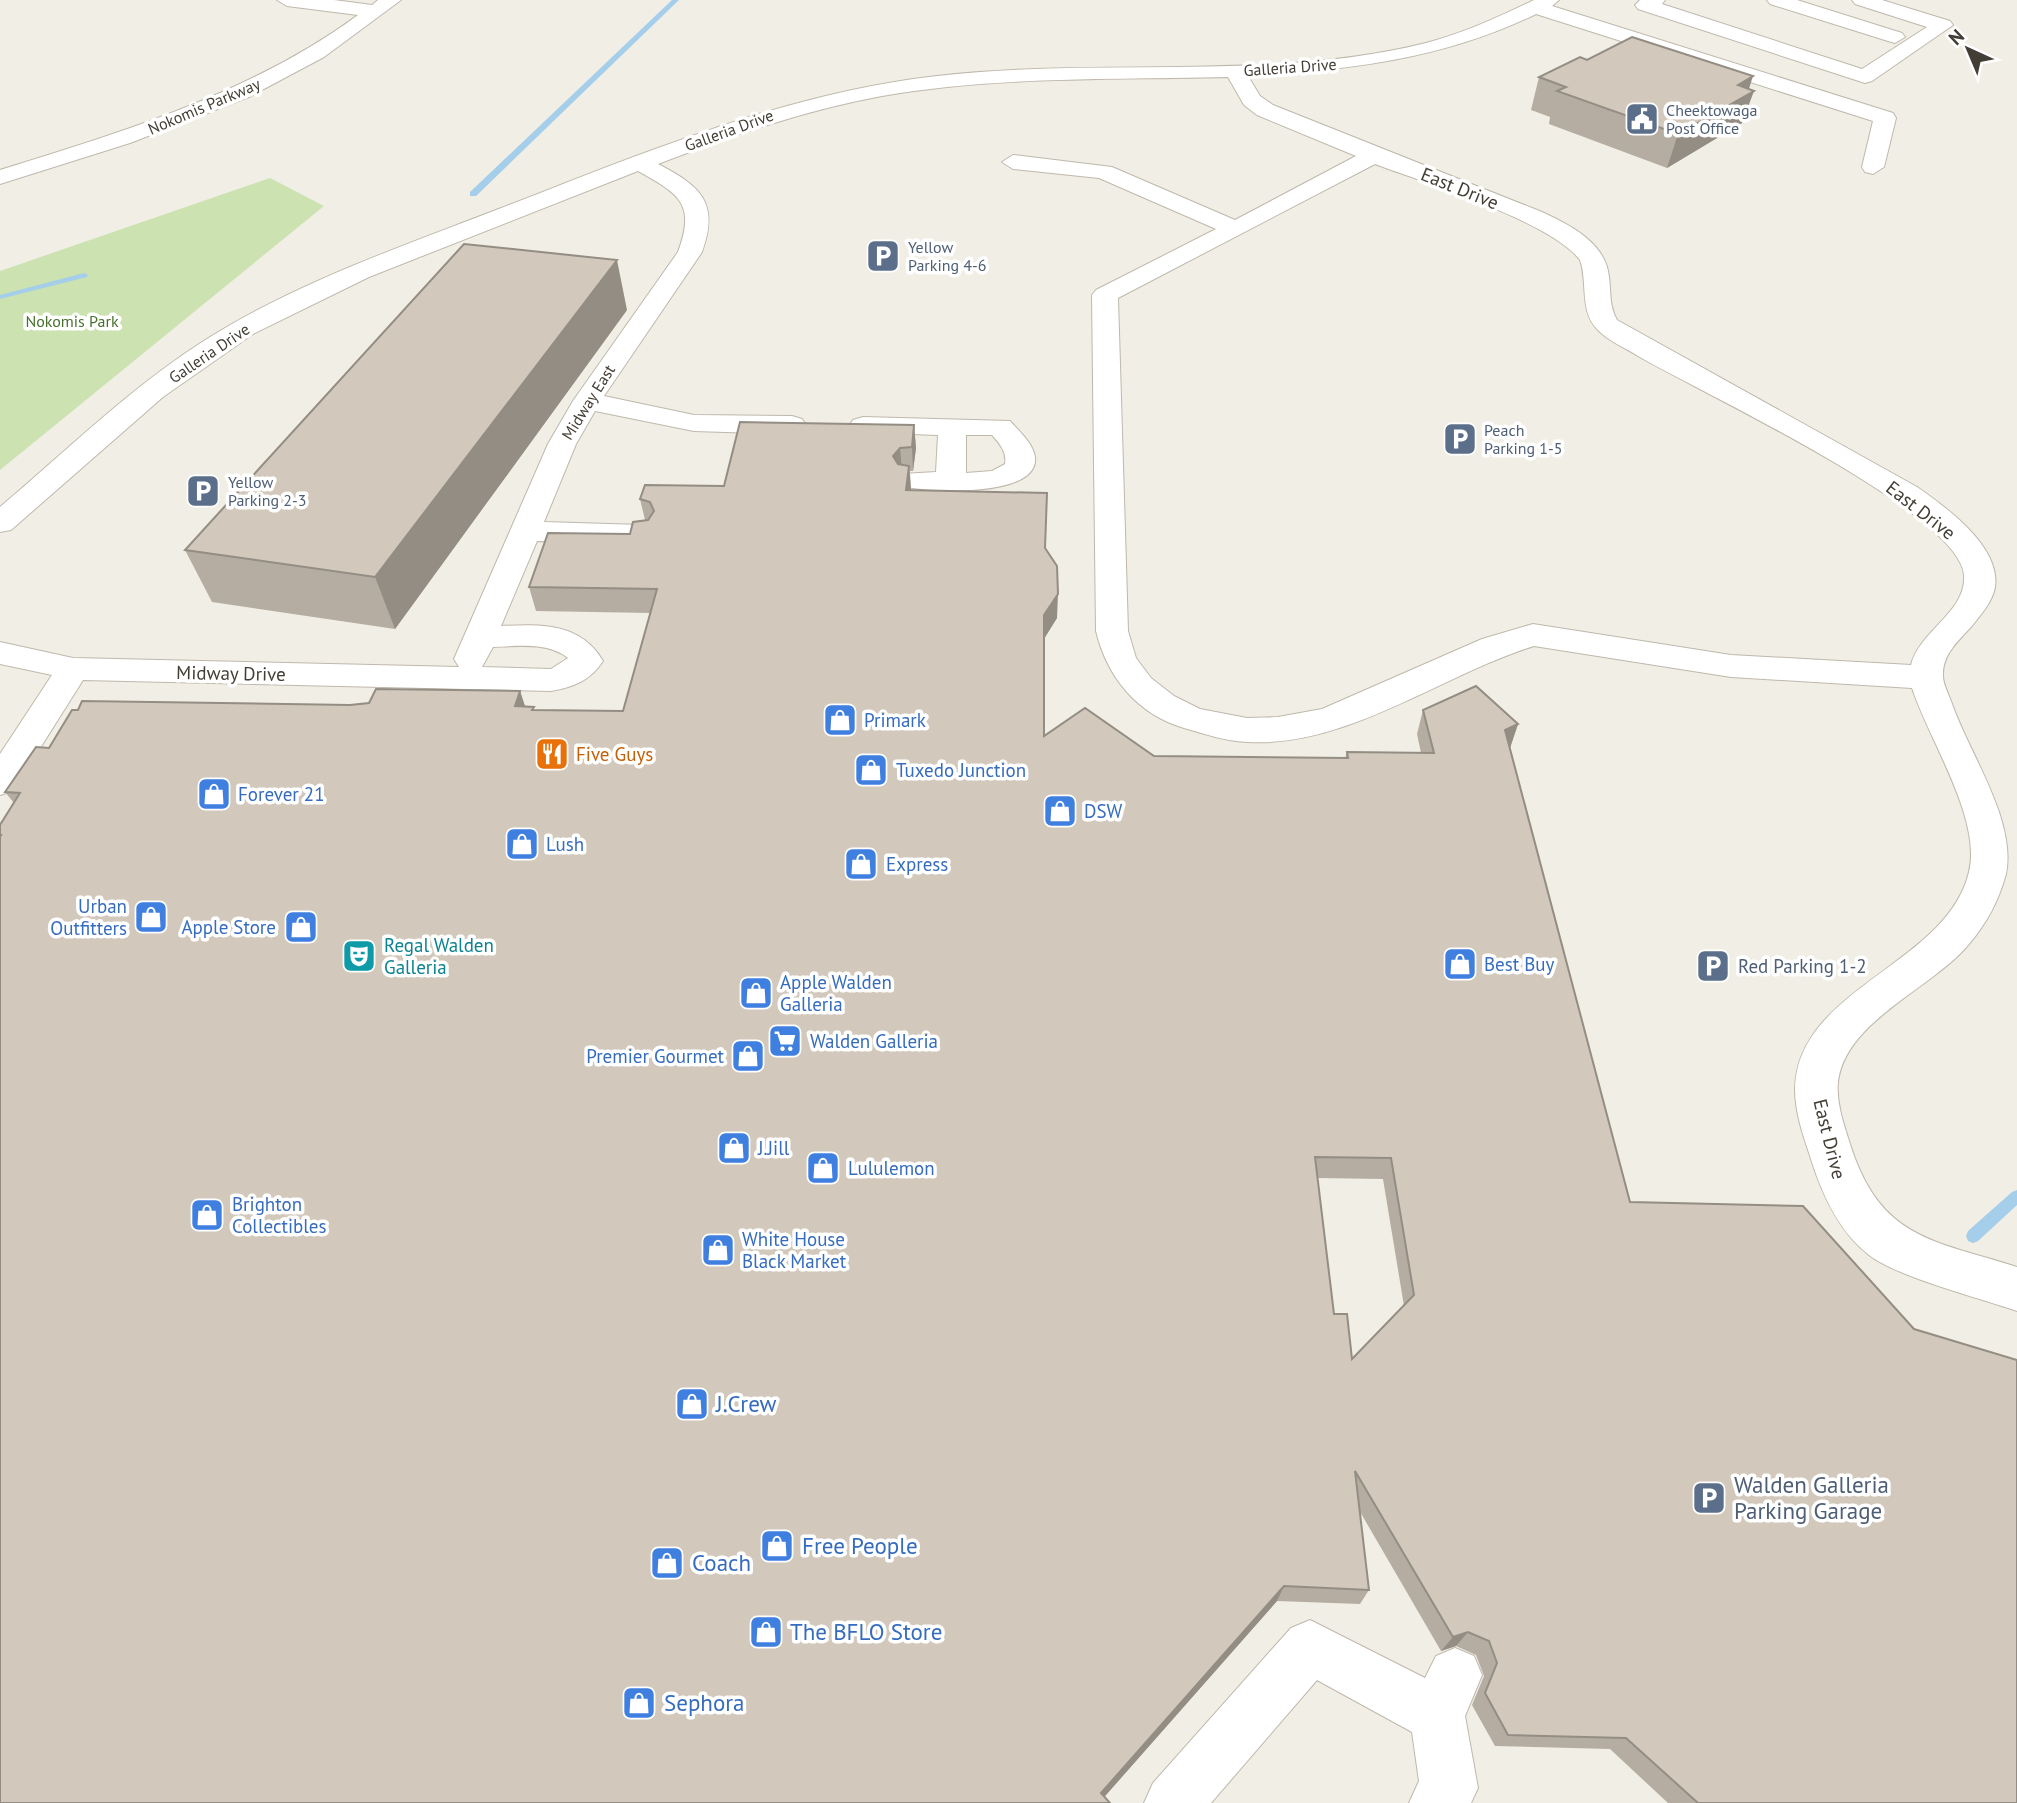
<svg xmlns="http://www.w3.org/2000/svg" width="2017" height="1803" font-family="'PT Sans',sans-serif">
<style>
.green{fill:#cce3b1}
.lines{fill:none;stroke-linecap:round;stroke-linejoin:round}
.stream{fill:#a5ceea;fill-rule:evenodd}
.minor-casing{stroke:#bfb8ac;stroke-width:2}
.minor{fill:#fff;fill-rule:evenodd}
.wall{fill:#b5ada2;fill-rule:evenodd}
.shaded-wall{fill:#938d84}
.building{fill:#d2c9bc;stroke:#938d84;stroke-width:2;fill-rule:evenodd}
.labels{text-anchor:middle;stroke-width:7;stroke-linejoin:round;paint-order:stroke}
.far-street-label{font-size:16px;fill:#433e35;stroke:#fff}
.far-service-label{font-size:16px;fill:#4e5e75;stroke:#fff;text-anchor:start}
.far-park-label{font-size:16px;fill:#47702d;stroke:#fff}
.street-label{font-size:19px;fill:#433e35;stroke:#fff}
.shop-label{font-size:19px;fill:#366cbe;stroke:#fff;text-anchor:start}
.food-label{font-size:19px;fill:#c56008;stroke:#fff;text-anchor:start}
.culture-label{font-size:19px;fill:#0d838f;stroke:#fff;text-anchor:start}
.service-label{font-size:19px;fill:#4e5e75;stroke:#fff;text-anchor:start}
.near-shop-label{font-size:23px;fill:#366cbe;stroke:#fff;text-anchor:start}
.near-service-label{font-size:23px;fill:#4e5e75;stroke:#fff;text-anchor:start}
</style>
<rect width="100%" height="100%" fill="#f1eee5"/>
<path class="green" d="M 270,178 L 324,206 L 0,470 L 0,271 Z"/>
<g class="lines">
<path class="stream" d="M 672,0 L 679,0 L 476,196 L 470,196 L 470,192 Z
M 84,273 L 88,275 L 87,277 L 0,299 L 0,295 Z
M 2017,1190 L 2017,1205 L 1978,1241 L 1973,1243 L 1968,1241 L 1966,1236 L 1968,1231 L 2012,1192 Z"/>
<defs>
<path id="minor" d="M 277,0 L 334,0 L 372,5 L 378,0 L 401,0 L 324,57 L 249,97 L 130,143 L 0,184 L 0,170 C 125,131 252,93 358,15 L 287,6 Z
M 1534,0 L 1559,0 L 1552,6 L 1893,113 L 1896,118 L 1884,167 L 1873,174 L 1865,172 L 1862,167 L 1873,121 L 1536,14 C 1444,59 1349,70 1248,76 L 1260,96 L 1273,105 L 1542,212 C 1570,225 1606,243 1609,277 C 1611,292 1609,306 1617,320 L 1917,487 C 1946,507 2001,547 1995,587 C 1993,601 1980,616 1971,627 C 1958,641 1942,655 1943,676 C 1943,684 1948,693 1951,701 C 1968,752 2017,820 2006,874 C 1999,900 1987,923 1969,944 C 1933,988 1845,1021 1838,1082 C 1836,1103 1844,1125 1850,1144 C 1880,1239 1932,1240 2017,1267 L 2017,1311 C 1980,1298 1897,1277 1869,1255 C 1838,1231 1821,1192 1810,1156 C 1803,1135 1795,1112 1795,1089 C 1797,988 1947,965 1969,872 C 1982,819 1929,740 1912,688 L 1731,677 L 1534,646 C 1441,675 1347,748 1247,742 C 1225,741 1205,734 1184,728 C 1137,714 1107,677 1096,631 L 1092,295 L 1096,290 L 1216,229 L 1099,178 L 1013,169 L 1002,162 L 1013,155 L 1112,167 L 1235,220 L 1356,156 L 1257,115 L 1244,105 L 1228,77 C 1113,80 996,76 882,96 C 805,110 731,136 658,164 C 700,186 720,202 702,252 L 604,396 L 694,415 L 792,416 L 802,419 L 806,425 L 802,431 L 792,434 L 694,431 L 595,411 L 576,444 L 544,522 L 642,525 L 653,527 L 657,534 L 653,541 L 642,543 L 537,541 L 501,626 C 542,624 581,623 603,661 C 590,681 573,687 551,691 L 83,680 L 13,791 L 0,795 L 0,754 L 52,675 L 0,664 L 0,642 L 73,658 L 459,667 L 454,659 L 548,444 L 573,401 L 678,252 C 696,203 679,194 638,171 L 369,277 L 253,334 L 163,397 L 11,530 L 0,532 L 0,507 C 65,452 127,391 199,344 C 295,282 404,246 509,205 C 649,151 787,93 937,76 C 1097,57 1270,82 1426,43 C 1464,33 1499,17 1534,0 ZM 1375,164 C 1425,183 1550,221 1580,260 C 1588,282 1579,312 1598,330 C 1608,341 1626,348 1638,356 C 1698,391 1959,512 1964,575 C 1967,612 1919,631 1911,665 L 1731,655 L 1533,624 L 1482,639 L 1322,709 L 1278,717 L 1247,718 L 1200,709 L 1174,696 L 1151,678 L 1136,658 L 1128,631 L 1118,298 ZM 493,647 C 518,646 548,642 568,658 L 551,669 L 482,667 Z
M 1640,0 L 1665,0 L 1662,4 L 1862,69 L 1927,27 L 1855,4 L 1852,0 L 1882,0 L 1950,21 L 1953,25 L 1872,81 L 1865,83 L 1638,9 L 1635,5 Z
M 1767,0 L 1797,0 L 1902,33 L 1905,37 L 1895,43 L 1888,41 L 1770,4 Z
M 863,417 L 1010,421 C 1019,431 1033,443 1035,457 C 1040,499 925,492 902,486 L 897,480 L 902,474 L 936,472 L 938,435 L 853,432 L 849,426 L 853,420 ZM 966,435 L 992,435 C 1000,444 1007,452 1005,464 L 992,471 L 966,473 Z
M 1310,1620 L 1425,1678 L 1436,1656 L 1455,1648 L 1474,1656 L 1482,1675 L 1465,1716 L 1478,1788 L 1471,1803 L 1409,1803 L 1419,1781 L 1412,1732 L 1317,1680 L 1211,1803 L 1144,1803 L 1153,1783 L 1291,1628 Z"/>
</defs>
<use href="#minor" class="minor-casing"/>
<use href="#minor" class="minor"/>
</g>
<path class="wall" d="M 1587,60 L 1749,89 L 1742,123 L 1667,168 L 1549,124 L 1550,117 L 1531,110 L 1539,77 Z
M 627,310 L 395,629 L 212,602 L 185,550 Z
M 914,425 L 916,448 L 913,471 L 910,471 L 911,490 L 1045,548 L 1057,618 L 1044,638 L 1044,736 L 1154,756 L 1345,758 L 1347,752 L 1421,753 L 1417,734 L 1423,710 L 1518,724 L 1510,748 L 1630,1202 L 2017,1803 L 1668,1803 L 1610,1749 L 1495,1746 L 1472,1705 L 1484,1676 L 1476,1655 L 1456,1646 L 1441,1651 L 1359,1510 L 1369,1590 L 1360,1604 L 1277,1601 L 1104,1797 L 0,1803 L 0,825 L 14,803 L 5,792 L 49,748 L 350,705 L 520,691 L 525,707 L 535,710 L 623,711 L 651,613 L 536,611 L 529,587 L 630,534 L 645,520 L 640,499 L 724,486 ZM 1318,1178 L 1383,1179 L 1404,1306 L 1352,1359 L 1334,1314 Z"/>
<path class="shaded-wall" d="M 1753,76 L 1747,95 L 1754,91 L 1742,123 L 1667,168 L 1678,134 L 1738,85 Z
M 617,260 L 627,310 L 395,629 L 375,577 Z
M 914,425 L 916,448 L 913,471 L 912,447 Z
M 900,448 L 902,471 L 893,456 Z
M 909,466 L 911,490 L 906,490 Z
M 1058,594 L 1057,618 L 1044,639 L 1044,615 Z
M 520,691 L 528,715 L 515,706 Z
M 1518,724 L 1510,748 L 1505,730 Z
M 1284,1586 L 1277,1601 L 1099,1803 L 1101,1793 Z
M 1468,1632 L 1456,1646 L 1441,1651 L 1453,1637 Z"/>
<path class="building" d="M 1632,37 L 1753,76 L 1738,85 L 1754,91 L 1678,134 L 1557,91 L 1566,87 L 1539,77 L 1580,57 L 1587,60 Z
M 464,244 L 617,260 L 375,577 L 185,550 Z
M 740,422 L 914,425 L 912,447 L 900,448 L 893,456 L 898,464 L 909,466 L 906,490 L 1047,493 L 1045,548 L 1057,566 L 1058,594 L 1044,615 L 1044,736 L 1085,708 L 1154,756 L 1348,758 L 1347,752 L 1434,753 L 1423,710 L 1476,686 L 1518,724 L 1505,730 L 1630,1202 L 1803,1206 L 1914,1329 L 2017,1360 L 2017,1803 L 1698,1803 L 1626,1738 L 1508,1735 L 1485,1693 L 1497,1663 L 1489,1641 L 1468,1632 L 1453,1637 L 1355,1471 L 1369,1590 L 1284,1586 L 1101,1793 L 1110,1803 L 0,1803 L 0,837 L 1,835 L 0,835 L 0,825 L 20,793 L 5,792 L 36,747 L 49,748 L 72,710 L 78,710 L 82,701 L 350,705 L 369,703 L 376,689 L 520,691 L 515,706 L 534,707 L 532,710 L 623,711 L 657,589 L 529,587 L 548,533 L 630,534 L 633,522 L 648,520 L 654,511 L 650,502 L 640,499 L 645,485 L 724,486 ZM 1315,1157 L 1391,1158 L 1414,1295 L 1352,1359 L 1347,1314 L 1334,1314 Z"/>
<defs>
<symbol id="civic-square" viewBox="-11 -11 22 22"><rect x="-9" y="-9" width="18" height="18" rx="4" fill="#5c6f8a" stroke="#fff"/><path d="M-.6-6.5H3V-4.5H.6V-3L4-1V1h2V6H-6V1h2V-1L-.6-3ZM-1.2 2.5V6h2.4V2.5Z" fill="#fff"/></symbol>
<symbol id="parking-square" viewBox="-11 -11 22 22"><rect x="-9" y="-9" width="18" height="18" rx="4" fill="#5c6f8a" stroke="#fff"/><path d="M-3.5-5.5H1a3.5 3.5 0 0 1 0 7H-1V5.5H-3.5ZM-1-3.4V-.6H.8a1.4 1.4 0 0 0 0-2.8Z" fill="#fff"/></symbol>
<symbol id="shop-square" viewBox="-11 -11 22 22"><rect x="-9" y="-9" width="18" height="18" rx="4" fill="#3f7fe0" stroke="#fff"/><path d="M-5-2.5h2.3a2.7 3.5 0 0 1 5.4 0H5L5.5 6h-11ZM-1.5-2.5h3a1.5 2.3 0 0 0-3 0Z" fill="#fff"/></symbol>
<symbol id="restaurant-square" viewBox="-11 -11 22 22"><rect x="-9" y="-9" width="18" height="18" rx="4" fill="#e8710a" stroke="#fff"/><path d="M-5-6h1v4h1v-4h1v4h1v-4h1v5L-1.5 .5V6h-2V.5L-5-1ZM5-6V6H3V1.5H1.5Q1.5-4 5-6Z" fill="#fff"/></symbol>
<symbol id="theatre-square" viewBox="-11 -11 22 22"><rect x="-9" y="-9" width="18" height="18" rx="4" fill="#0f9aa8" stroke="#fff"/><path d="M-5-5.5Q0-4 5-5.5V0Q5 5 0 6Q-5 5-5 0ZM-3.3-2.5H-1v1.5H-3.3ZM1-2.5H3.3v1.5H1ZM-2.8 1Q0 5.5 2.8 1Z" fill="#fff"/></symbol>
<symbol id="supermarket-square" viewBox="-11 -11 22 22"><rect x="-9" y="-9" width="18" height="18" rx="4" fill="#3f7fe0" stroke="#fff"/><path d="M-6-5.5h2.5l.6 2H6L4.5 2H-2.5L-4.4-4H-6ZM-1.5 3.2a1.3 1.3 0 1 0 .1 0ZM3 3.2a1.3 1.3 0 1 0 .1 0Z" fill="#fff"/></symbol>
</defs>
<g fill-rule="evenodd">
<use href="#civic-square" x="1623" y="100" width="38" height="38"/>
<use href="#parking-square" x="864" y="237" width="38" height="38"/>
<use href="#parking-square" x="1441" y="420" width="38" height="38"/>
<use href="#parking-square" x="184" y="472" width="38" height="38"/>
<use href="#shop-square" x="821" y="701" width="38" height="38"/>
<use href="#restaurant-square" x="533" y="735" width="38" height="38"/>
<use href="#shop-square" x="852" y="751" width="38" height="38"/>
<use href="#shop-square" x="195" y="775" width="38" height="38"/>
<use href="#shop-square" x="1041" y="792" width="38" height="38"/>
<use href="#shop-square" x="503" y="825" width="38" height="38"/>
<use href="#shop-square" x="842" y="845" width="38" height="38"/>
<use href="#shop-square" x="132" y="898" width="38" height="38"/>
<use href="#shop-square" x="282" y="908" width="38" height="38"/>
<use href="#theatre-square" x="340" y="937" width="38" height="38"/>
<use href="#shop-square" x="1441" y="945" width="38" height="38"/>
<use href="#parking-square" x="1694" y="947" width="38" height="38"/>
<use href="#shop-square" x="737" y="974" width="38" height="38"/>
<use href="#supermarket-square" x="766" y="1022" width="38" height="38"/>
<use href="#shop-square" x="729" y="1037" width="38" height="38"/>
<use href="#shop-square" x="715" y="1129" width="38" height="38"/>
<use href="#shop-square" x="804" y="1149" width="38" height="38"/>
<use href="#shop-square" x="188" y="1196" width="38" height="38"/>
<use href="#shop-square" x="699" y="1231" width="38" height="38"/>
<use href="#shop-square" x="673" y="1385" width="38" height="38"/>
<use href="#parking-square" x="1690" y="1479" width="38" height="38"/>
<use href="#shop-square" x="758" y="1527" width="38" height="38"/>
<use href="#shop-square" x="648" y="1544" width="38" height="38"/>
<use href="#shop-square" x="747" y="1613" width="38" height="38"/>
<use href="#shop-square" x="620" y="1684" width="38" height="38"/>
</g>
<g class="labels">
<g class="far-street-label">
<text transform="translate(1290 67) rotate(-4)" y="6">Galleria Drive</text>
<text transform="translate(204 106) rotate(-23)" y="6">Nokomis Parkway</text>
<text transform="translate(729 130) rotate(-20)" y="6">Galleria Drive</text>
<text transform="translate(209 353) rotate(-34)" y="6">Galleria Drive</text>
<text transform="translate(588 402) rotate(-58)" y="6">Midway East</text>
</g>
<g class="far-service-label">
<text x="1666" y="116">Cheektowaga<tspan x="1666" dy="18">Post Office</tspan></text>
<text x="908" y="253">Yellow<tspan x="908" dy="18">Parking 4-6</tspan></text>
<text x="1484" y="436">Peach<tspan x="1484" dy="18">Parking 1-5</tspan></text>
<text x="228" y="488">Yellow<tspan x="228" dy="18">Parking 2-3</tspan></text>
</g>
<g class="far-park-label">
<text x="72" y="327">Nokomis Park</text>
</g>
<g class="street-label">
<text transform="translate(1460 188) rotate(22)" y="7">East Drive</text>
<text transform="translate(1921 510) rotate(38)" y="7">East Drive</text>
<text transform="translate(231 673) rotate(1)" y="7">Midway Drive</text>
<text transform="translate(1830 1139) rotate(76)" y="7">East Drive</text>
</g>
<g class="shop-label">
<text x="864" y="727">Primark</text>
<text x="896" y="777">Tuxedo Junction</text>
<text x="238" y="801">Forever 21</text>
<text x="1084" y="818">DSW</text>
<text x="546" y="851">Lush</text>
<text x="886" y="871">Express</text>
<text x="127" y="913" text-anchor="end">Urban<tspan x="127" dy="22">Outfitters</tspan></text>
<text x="276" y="934" text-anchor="end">Apple Store</text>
<text x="1484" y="971">Best Buy</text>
<text x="780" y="989">Apple Walden<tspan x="780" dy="22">Galleria</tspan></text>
<text x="810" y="1048">Walden Galleria</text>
<text x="724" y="1063" text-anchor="end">Premier Gourmet</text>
<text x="758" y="1155">J.Jill</text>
<text x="848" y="1175">Lululemon</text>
<text x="232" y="1211">Brighton<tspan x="232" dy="22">Collectibles</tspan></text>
<text x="742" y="1246">White House<tspan x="742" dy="22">Black Market</tspan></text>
</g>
<g class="food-label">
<text x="576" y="761">Five Guys</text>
</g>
<g class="culture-label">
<text x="384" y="952">Regal Walden<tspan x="384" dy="22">Galleria</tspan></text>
</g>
<g class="service-label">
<text x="1738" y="973">Red Parking 1-2</text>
</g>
<g class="near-shop-label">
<text x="716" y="1412">J.Crew</text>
<text x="802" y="1554">Free People</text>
<text x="692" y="1571">Coach</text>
<text x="790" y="1640">The BFLO Store</text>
<text x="664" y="1711">Sephora</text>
</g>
<g class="near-service-label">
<text x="1734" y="1493">Walden Galleria<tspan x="1734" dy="26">Parking Garage</tspan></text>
</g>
</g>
<g transform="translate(1968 49) rotate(316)" stroke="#ffffff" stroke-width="5" paint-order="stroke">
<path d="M0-5L12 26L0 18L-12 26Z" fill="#433e35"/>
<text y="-10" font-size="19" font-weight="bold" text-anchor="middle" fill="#433e35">N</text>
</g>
</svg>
